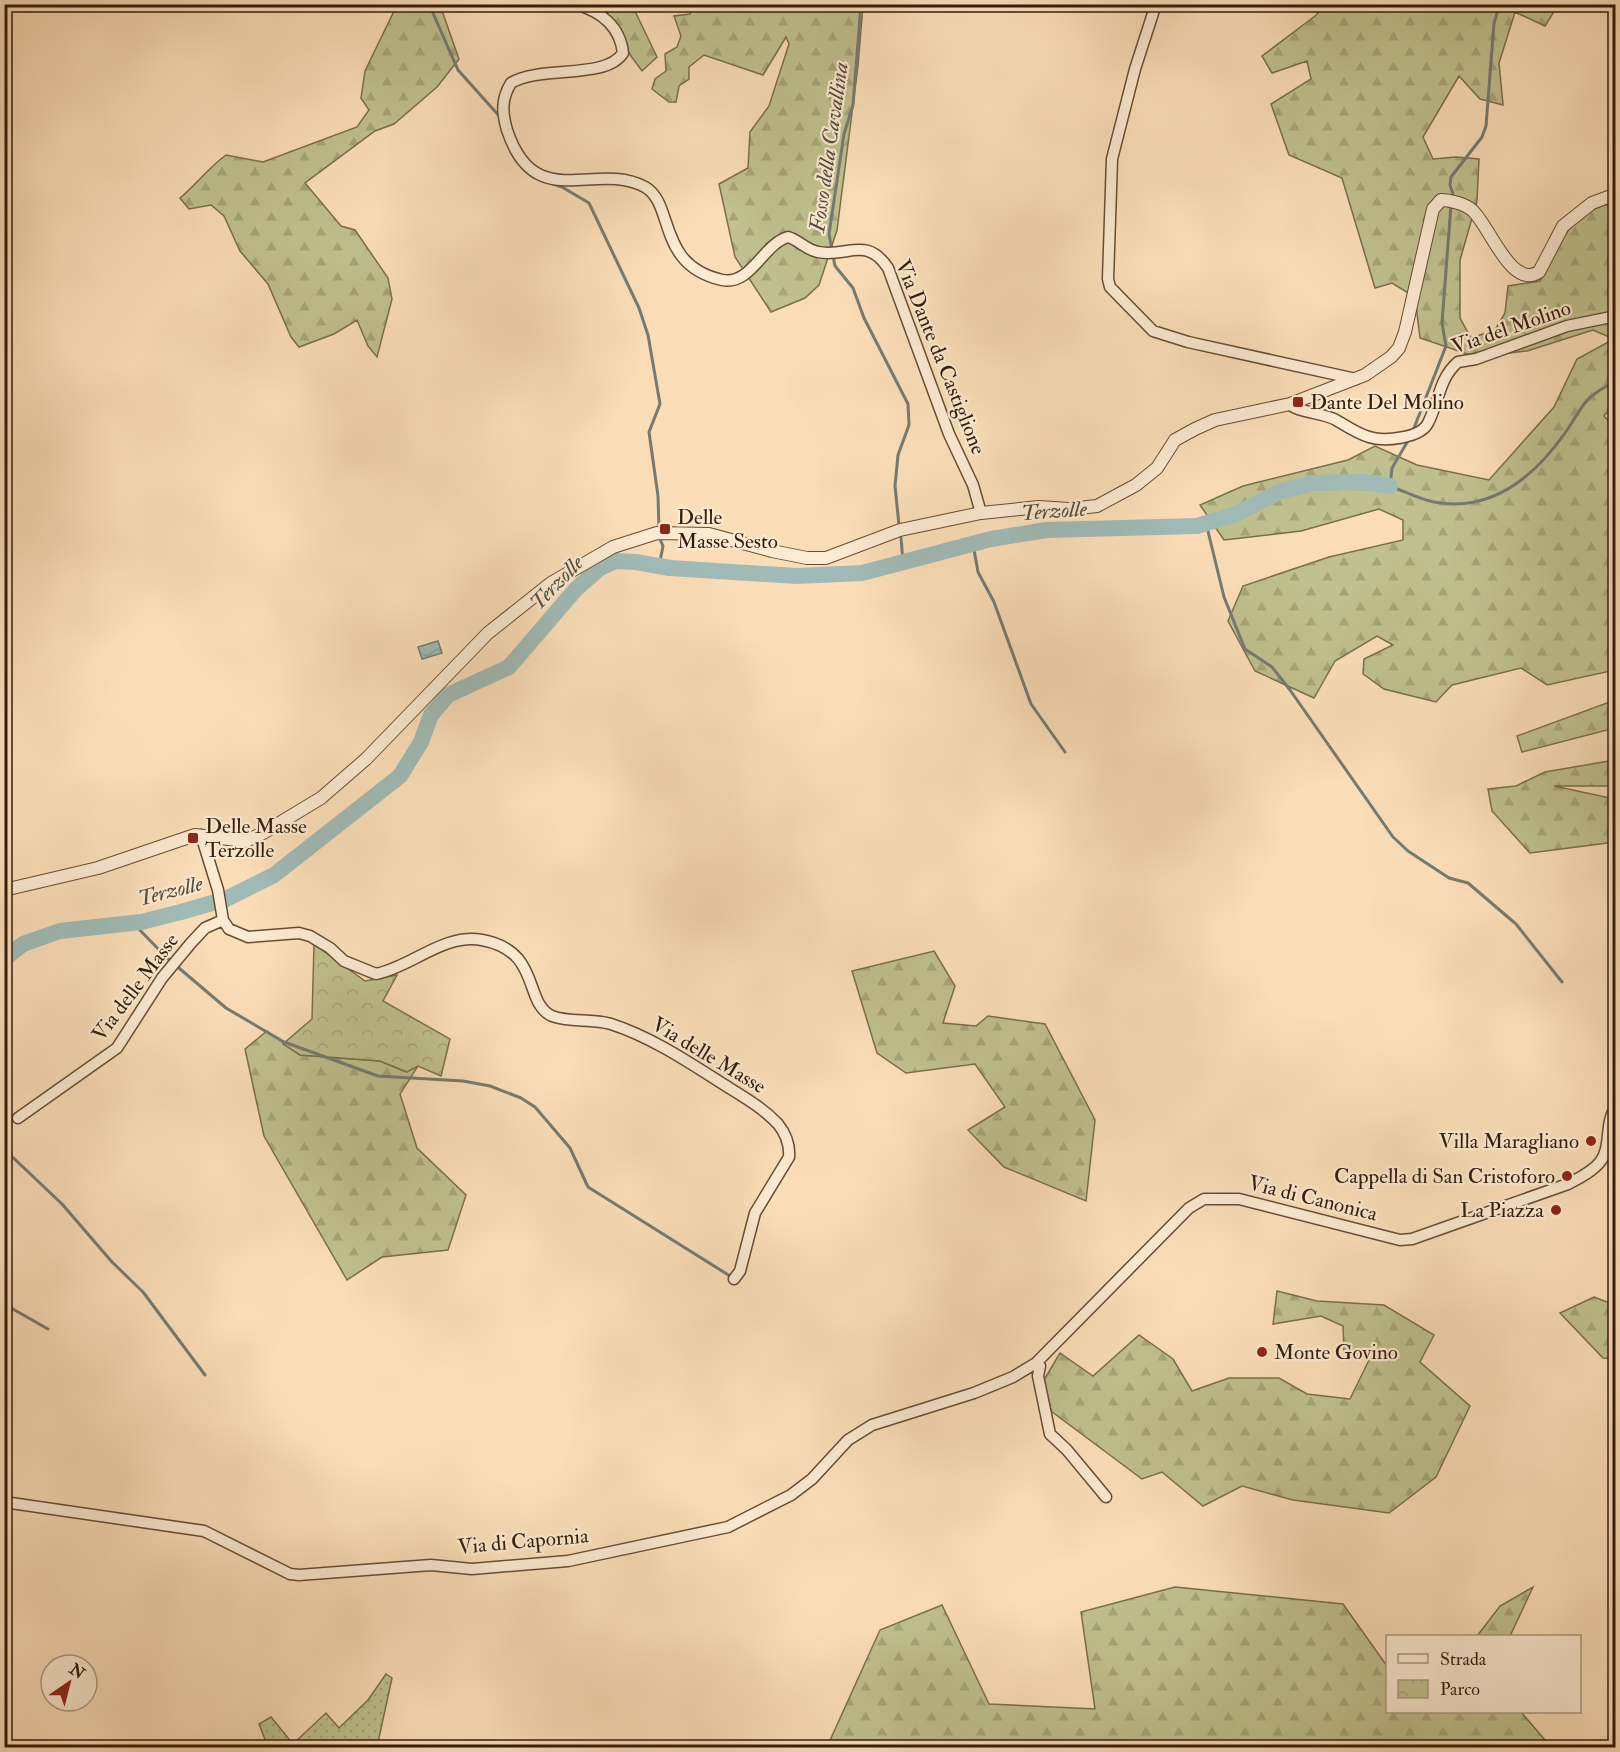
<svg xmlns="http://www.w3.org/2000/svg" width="1620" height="1752" font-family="'IM FELL Double Pica',serif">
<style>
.grass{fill:url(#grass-dots);stroke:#7a6e4c;stroke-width:1.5}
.forest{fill:url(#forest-firs);stroke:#7a6e4c;stroke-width:1.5}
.park{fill:url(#park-crowns);stroke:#7a6e4c;stroke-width:1.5}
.water{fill:url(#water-waves);stroke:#757b72;stroke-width:1.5}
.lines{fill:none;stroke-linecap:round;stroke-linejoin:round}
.stream{stroke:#757b72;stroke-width:3}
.river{stroke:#a0bbb7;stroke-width:16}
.minor-casing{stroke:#664c36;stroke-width:13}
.tertiary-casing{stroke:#664c36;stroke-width:14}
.minor{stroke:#fcead1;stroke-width:10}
.tertiary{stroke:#fcead1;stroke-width:12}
.poi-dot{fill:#8f2418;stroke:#fcead1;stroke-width:2}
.labels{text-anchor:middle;stroke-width:4.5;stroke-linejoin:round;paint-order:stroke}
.street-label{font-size:21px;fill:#341c0b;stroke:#fcead1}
.poi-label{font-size:21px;fill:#341c0b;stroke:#fcead1;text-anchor:start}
.water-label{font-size:22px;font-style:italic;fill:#544c3f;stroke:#fcead1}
</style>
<defs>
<pattern id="grass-dots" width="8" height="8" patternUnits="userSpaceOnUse" patternTransform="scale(1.5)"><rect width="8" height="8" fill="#c0c18e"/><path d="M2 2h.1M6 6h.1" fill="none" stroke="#a6a579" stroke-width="1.8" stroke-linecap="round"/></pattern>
<pattern id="forest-firs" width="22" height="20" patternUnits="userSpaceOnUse" patternTransform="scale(1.5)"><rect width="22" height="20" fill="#c0c18e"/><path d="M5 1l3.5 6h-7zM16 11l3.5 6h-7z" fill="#a6a579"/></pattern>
<pattern id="park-crowns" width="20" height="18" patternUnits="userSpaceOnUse" patternTransform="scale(1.5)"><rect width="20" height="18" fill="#c0c18e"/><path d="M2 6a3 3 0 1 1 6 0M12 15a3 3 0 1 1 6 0" fill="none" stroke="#a6a579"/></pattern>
<pattern id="water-waves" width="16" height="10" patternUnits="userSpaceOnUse" patternTransform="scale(1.5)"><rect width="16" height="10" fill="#a0bbb7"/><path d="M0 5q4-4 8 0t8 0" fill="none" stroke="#8aa09c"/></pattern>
</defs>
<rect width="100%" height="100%" fill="#fbdeb8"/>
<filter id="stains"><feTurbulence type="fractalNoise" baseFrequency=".00333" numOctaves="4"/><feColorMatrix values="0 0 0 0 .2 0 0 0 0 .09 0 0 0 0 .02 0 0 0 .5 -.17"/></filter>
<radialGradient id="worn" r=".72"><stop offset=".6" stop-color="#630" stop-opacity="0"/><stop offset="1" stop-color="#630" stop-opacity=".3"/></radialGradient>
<path class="grass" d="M 386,1674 L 392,1678 L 377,1747 L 268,1747 L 259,1724 L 271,1717 L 293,1744 L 326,1713 L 339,1728 L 368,1700 Z"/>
<path class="forest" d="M 397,5 L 440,5 L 459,59 L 437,87 L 394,124 L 375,131 L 305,183 L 341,226 L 355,230 L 388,278 L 392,299 L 377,357 L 368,346 L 357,320 L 334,334 L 299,347 L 291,337 L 268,284 L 240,251 L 224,216 L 211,205 L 189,209 L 180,198 C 196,185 208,168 226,155 L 263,162 L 357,127 L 369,110 L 361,98 L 365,71 Z
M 603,5 L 632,5 L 657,57 L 642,71 L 631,56 Z
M 694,5 L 863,5 L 858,66 L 837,230 L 819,285 L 805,298 L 771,312 L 735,257 L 719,184 L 748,168 L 750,132 L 769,106 L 789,44 L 786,37 L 763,75 L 704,55 L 689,67 L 689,79 L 679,86 L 676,102 L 669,102 L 652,89 L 655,79 L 666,71 L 665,54 L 677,47 L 681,36 L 674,16 L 690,14 Z
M 1326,5 L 1558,5 L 1545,26 L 1515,12 L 1499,63 L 1503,105 L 1480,99 L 1459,76 L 1423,137 L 1433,159 L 1456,157 L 1479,159 L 1477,201 L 1460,260 L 1460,318 L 1471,338 L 1495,330 L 1505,313 L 1508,286 L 1540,281 C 1558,246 1571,209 1615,203 L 1615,404 L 1604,416 L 1616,429 L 1615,670 L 1547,685 L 1521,668 L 1452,685 L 1436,702 L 1384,689 L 1363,674 L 1364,659 L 1393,645 L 1377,636 L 1335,661 L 1314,698 L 1255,671 L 1228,621 L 1243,586 L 1329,557 L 1403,540 L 1403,520 L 1379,509 L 1301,531 L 1224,540 L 1200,505 L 1243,486 L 1348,460 L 1375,446 L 1417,465 L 1489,480 L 1554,407 L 1577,359 L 1614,339 L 1593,330 L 1527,351 L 1476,357 L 1420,338 L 1415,297 L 1392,283 L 1375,288 L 1342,178 L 1289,155 L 1271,104 L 1311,79 L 1307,61 L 1272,73 L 1262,56 L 1315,16 Z
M 1615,700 L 1615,728 L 1522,752 L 1517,736 Z
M 1615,760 L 1615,786 L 1554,786 L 1615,799 L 1615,842 L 1530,853 L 1492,811 L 1488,789 L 1516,786 L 1545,772 Z
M 934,951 L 955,986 L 943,1023 L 976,1026 L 988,1016 L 1045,1024 L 1095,1120 L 1086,1201 L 1004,1167 L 968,1130 L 1005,1107 L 975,1064 L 906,1073 L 877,1053 L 852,971 Z
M 267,1031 L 300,1055 L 380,1061 L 406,1072 L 418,1066 L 400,1094 L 417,1148 L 466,1195 L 448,1250 L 382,1257 L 347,1280 L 264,1136 L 245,1049 Z
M 1277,1291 L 1317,1301 L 1384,1305 L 1434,1335 L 1420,1362 L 1470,1406 L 1436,1477 L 1389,1513 L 1293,1500 L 1242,1486 L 1203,1506 L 1162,1472 L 1142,1479 L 1051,1411 L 1044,1380 L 1060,1353 L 1093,1376 L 1139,1335 L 1173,1359 L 1192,1391 L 1229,1378 L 1279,1378 L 1307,1394 L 1350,1399 L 1370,1358 L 1344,1351 L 1343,1326 L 1321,1316 L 1273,1324 Z
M 1594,1297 L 1615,1305 L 1615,1359 L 1603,1358 L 1560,1313 Z
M 1175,1587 L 1343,1604 L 1387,1666 L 1388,1712 L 1521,1712 L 1551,1747 L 827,1747 L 880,1630 L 942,1605 L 989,1704 L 1095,1709 L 1081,1612 Z
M 1533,1587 L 1510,1636 L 1477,1636 L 1500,1606 Z"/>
<path class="park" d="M 314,944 L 365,981 L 397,975 L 383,1001 L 450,1039 L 441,1076 L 418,1066 L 407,1072 L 380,1061 L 300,1055 L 283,1044 L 312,1019 Z"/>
<path class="water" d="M 438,641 L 442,653 L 422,659 L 418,647 Z"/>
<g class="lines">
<path class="stream" d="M 429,4 L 458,70 L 501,118
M 861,4 L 853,105 L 844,134 L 829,234 L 835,266 L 853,288 L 864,318 L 908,404 L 909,425 L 898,455 L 895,486 L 899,525
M 541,180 L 562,187 L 589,203 L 639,308 L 648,335 L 660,404 L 649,432 L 658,496 L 659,530
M 1453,194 L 1450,185 L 1451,177 L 1482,137 L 1486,126 L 1494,23 L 1500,4
M 1414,428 L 1446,346 L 1442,323 L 1451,205
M 1409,439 L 1392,468 L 1390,486 C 1404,491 1419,499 1434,502 C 1491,513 1534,477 1565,433 C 1585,404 1581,399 1616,381
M 1206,523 L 1224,597 L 1245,649 L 1272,667 L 1290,690 L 1393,837 L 1408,851 L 1449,878 L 1468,883 L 1516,924 L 1562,982
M 901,538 L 903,562
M 973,544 L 978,572 L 994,602 L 1031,704 L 1065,752
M 659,566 L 663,546 L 659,537
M 133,923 L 166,957 L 226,1008 L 284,1042 L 378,1076 L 463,1081 L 490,1086 L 521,1098 L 535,1107 L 570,1148 L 588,1187 L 730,1276
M 4,1149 L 62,1204 L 112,1262 L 143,1292 L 205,1375
M 4,1304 L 48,1329"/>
<path class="river" d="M 4,959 L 23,944 L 60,931 L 141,922 L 181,912 L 226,899 L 274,875 L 400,776 L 421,742 L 431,715 L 448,695 L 509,667 L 576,589 L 600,568 L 616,561 L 636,562 L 670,568 L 797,576 L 862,573 L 991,539 L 1047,530 L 1197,526 L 1236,514 L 1279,492 L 1313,483 L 1363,482 L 1390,486"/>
<defs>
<path id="minor" d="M 575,4 C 600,11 620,26 623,53 C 606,80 541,65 511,83 C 501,99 502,113 507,130 C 535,215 595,160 645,187 C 675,204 656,265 722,280 C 751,286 763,244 788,237 C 799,240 806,250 818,252 C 847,258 866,235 888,268 L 949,434 L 973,485 L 981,513
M 1156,4 L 1135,69 L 1112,159 L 1108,279 L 1110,287 L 1153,331 L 1188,342 L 1356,379
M 1290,404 C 1295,412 1325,413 1336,420 C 1346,426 1358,434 1369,437 C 1384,442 1421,438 1428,423 C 1439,402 1439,378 1458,362 L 1476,359 L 1567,326 L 1616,316
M 201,835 L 218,890 L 223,920 L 229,929 L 248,937 L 299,933 L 310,936 L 330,948 L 344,961 L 376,974 C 411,967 444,933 482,940 C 542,951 523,1003 552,1016 C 569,1023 592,1018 611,1024 C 651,1037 687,1061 723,1084 C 742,1096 762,1107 778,1124 C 786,1134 790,1144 789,1157 L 755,1213 L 740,1271 L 734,1279
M 18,1118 L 117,1048 L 162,978 L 191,943 L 205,928 L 223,920
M 1036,1363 L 1040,1366 L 1038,1376 L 1050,1434 L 1067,1450 L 1106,1497
M 4,1502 L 204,1531 L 290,1574 L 299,1575 L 431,1565 L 472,1569 L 568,1561 L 728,1527 L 791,1495 L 812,1479 L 848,1440 L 872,1425 L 974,1393 L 1013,1377 L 1036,1363 L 1189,1208 L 1204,1199 L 1239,1199 L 1400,1240 L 1412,1239 L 1568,1184 C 1579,1178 1592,1172 1600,1162 C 1612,1147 1604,1123 1616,1107"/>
<path id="tertiary" d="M 4,890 L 98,868 L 195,835 L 246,841 L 263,833 L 321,798 L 366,759 L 488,633 L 551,583 L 613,547 L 657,533 L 709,534 L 772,551 L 807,558 L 826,558 L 900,530 L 981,513 L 1039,507 L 1069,509 L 1097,506 L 1136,485 L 1157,468 L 1175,440 L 1195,429 L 1215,420 L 1290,404 L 1365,375 L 1391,357 L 1399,348 L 1405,332 L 1433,209 L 1441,200 C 1450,200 1465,204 1472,210 C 1490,226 1511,290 1539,272 L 1563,226 L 1592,203 L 1616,194"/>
</defs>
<use href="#minor" class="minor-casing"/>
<use href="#tertiary" class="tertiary-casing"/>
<use href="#minor" class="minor"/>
<use href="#tertiary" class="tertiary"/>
</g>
<g class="poi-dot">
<rect x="1292" y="396" width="12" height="12" rx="3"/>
<rect x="659" y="523" width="12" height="12" rx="3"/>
<rect x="187" y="832" width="12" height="12" rx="3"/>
<circle cx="1591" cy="1141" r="6"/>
<circle cx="1567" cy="1176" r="6"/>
<circle cx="1556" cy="1210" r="6"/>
<circle cx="1262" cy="1352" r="6"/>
</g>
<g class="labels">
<g class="street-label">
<text transform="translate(1511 327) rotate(-19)" y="7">Via del Molino</text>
<text transform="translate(941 357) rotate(68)" y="7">Via Dante da Castiglione</text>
<text transform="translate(135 987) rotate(-53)" y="7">Via delle Masse</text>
<text transform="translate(709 1055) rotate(31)" y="7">Via delle Masse</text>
<text transform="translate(1313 1198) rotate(14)" y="7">Via di Canonica</text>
<text transform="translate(523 1541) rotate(-5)" y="7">Via di Capornia</text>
</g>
<g class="poi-label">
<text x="1310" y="409">Dante Del Molino</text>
<text x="677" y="524">Delle<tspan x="677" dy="24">Masse Sesto</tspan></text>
<text x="205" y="833">Delle Masse<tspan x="205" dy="24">Terzolle</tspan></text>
<text x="1579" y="1148" text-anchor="end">Villa Maragliano</text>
<text x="1555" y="1183" text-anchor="end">Cappella di San Cristoforo</text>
<text x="1544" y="1217" text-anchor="end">La Piazza</text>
<text x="1274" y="1359">Monte Govino</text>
</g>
<g class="water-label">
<text transform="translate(828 147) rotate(-82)" y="8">Fosso della Cavallina</text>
<text transform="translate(1054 510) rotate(-4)" y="8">Terzolle</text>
<text transform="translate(556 582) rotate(-46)" y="8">Terzolle</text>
<text transform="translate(170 890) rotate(-14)" y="8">Terzolle</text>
</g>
</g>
<rect width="1620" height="1752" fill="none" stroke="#fbdeb8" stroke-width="24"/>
<rect x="6" y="6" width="1608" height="1740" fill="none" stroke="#341c0b" stroke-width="3"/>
<rect x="12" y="12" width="1596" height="1728" fill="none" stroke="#341c0b" stroke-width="1.5"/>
<rect x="1386" y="1635" width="195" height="78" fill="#fcead1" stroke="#ac9882" stroke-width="1.5"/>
<rect x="1398" y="1654" width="30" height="9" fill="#fcead1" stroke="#ac9882" stroke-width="1.5"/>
<text x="1440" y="1665" font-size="18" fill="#341c0b">Strada</text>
<rect x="1398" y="1680" width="30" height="18" fill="url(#park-crowns)" stroke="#ac9882" stroke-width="1.5"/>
<text x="1440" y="1695" font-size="18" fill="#341c0b">Parco</text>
<g transform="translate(69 1683) rotate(35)"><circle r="28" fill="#fcead1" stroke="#ac9882" stroke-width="1.5"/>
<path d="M0-4.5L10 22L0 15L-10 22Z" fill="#8f2418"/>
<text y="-9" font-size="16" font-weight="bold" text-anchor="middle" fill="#341c0b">N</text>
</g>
<rect width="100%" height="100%" filter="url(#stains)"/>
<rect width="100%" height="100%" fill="url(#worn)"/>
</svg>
